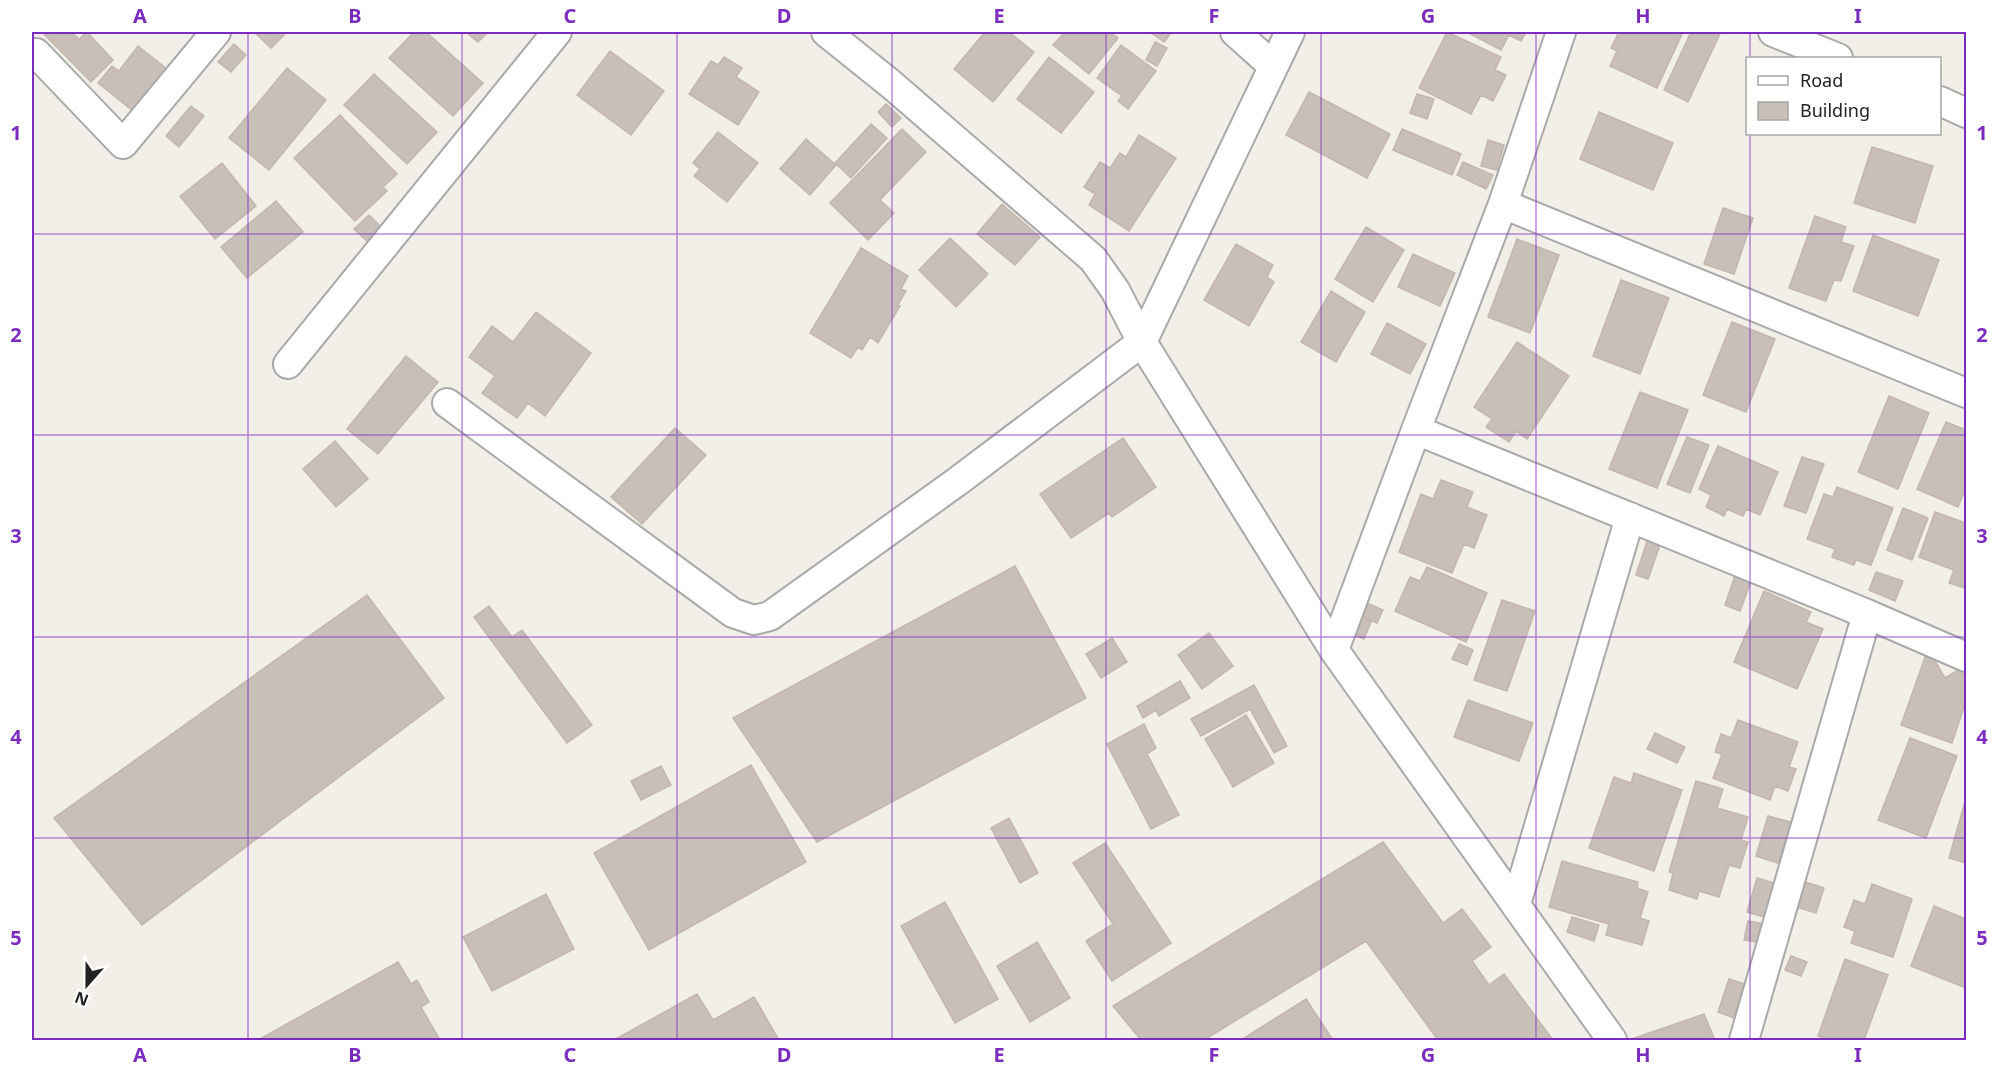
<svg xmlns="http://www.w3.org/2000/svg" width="1998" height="1072" font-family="'Noto Sans',sans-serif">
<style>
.building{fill:#c7bfb8;stroke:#c4b6ab;stroke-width:1.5}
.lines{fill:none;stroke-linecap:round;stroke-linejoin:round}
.minor-casing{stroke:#a9a9a9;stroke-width:32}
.minor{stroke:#fff;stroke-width:28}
.grid{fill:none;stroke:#7b2cbf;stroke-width:1.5;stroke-opacity:0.55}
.neatline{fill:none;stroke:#7b2cbf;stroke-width:2}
.grid-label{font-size:20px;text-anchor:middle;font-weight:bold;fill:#7b2cbf}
</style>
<rect width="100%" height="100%" fill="#f2efe9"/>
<path class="building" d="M 42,32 L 71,32 L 79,39 L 87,32 L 113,60 L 91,82 Z
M 254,32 L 280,32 L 284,35 L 271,48 Z
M 414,32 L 426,32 L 483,83 L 453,116 L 389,58 Z
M 466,32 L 488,32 L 478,42 Z
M 985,32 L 1009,32 L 1034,52 L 993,102 L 954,69 Z
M 1065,32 L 1110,32 L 1118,38 L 1089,74 L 1053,45 Z
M 1150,32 L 1172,32 L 1164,42 Z
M 1447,32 L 1501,57 L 1495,70 L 1506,75 L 1493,101 L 1481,95 L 1471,114 L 1419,88 Z
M 1467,32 L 1526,32 L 1521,41 L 1509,35 L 1501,50 Z
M 1619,32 L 1625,34 L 1626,32 L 1683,32 L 1657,88 L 1610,66 L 1617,51 L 1611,48 Z
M 1691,32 L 1715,32 L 1720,34 L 1688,102 L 1664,90 Z
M 1155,42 L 1167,48 L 1157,66 L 1146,60 Z
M 234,44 L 246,55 L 231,72 L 218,62 Z
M 1121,45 L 1156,71 L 1128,109 L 1118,101 L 1122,96 L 1097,78 Z
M 138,46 L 167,69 L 133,111 L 98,83 L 112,66 L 119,71 Z
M 610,51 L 664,91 L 631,135 L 577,95 Z
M 724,57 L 742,68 L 736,77 L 759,92 L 738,125 L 689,94 L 711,61 L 718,65 Z
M 1049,57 L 1094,92 L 1061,133 L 1017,99 Z
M 287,68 L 326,100 L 269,170 L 229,138 Z
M 374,74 L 437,132 L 407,164 L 344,105 Z
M 1309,92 L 1390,134 L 1367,178 L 1286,135 Z
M 1417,94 L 1434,99 L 1427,119 L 1410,113 Z
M 886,104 L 901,118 L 892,127 L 878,112 Z
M 191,106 L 204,116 L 179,147 L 166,136 Z
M 1599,112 L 1673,143 L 1653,190 L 1580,159 Z
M 340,115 L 397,174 L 383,187 L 387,191 L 355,221 L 294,158 Z
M 871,124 L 887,138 L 851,178 L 835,163 Z
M 902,129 L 926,152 L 880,200 L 894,213 L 868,240 L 830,203 Z
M 1402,129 L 1461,154 L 1452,175 L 1393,150 Z
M 718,132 L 758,163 L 727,202 L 694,176 L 700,169 L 693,163 Z
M 1139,135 L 1176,158 L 1129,231 L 1089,205 L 1095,194 L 1084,187 L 1100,162 L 1110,168 L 1120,153 L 1126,157 Z
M 806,139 L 836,165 L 810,195 L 780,169 Z
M 1488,140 L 1504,145 L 1497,170 L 1481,166 Z
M 1872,147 L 1933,166 L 1915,223 L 1854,203 Z
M 1463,162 L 1493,175 L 1486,189 L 1457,175 Z
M 222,163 L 256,206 L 215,239 L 180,196 Z
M 276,201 L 303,232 L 247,278 L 221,247 Z
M 1002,204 L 1040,237 L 1015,265 L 977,234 Z
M 1723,208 L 1753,218 L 1734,274 L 1704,264 Z
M 369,215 L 383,229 L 369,243 L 354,229 Z
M 1815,216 L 1846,227 L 1841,242 L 1854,246 L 1841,281 L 1834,280 L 1826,301 L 1789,288 Z
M 1366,227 L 1404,250 L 1373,302 L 1335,279 Z
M 1873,235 L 1939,260 L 1918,316 L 1853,291 Z
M 950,238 L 988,274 L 956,307 L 919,270 Z
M 1517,239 L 1559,255 L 1530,333 L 1488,317 Z
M 1236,244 L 1273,265 L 1267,277 L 1274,282 L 1249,326 L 1204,300 Z
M 861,248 L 908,276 L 901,289 L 906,291 L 898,305 L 900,306 L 878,343 L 870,337 L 862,350 L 858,347 L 851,358 L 810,333 Z
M 1413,254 L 1455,273 L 1440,306 L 1398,287 Z
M 1621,280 L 1669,298 L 1640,374 L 1593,356 Z
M 1331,291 L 1365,312 L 1336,362 L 1301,342 Z
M 536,312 L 591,353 L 545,416 L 528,403 L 517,418 L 482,393 L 495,376 L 469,357 L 492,326 L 513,342 Z
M 1732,322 L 1775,339 L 1746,412 L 1703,395 Z
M 1387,323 L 1426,344 L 1410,374 L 1371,354 Z
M 1517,342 L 1569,376 L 1527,439 L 1516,431 L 1509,442 L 1486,427 L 1492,419 L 1474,407 Z
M 406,356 L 438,382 L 378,454 L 347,429 Z
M 1640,392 L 1688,410 L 1657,488 L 1609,469 Z
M 1889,396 L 1929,413 L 1898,489 L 1858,472 Z
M 1946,422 L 1966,430 L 1966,487 L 1958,507 L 1917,489 Z
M 675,428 L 706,455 L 642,524 L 611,497 Z
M 1687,437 L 1709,445 L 1690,493 L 1667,484 Z
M 1123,438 L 1156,487 L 1112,517 L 1109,513 L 1071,538 L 1040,494 Z
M 335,441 L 368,479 L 336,507 L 303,469 Z
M 1718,446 L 1778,472 L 1760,515 L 1746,509 L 1743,516 L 1727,509 L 1724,516 L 1706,507 L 1711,495 L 1699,489 Z
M 1802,457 L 1824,464 L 1806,513 L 1784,506 Z
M 1441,480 L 1473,492 L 1467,507 L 1487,515 L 1474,548 L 1464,544 L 1452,573 L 1399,552 L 1421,494 L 1433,499 Z
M 1837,487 L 1893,508 L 1871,565 L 1856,560 L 1854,565 L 1832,557 L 1835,549 L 1807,539 L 1824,494 L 1833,497 Z
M 1903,508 L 1928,518 L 1912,560 L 1887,550 Z
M 1935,512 L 1966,523 L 1965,588 L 1949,583 L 1954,570 L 1919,557 Z
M 1647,541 L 1660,545 L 1648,579 L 1636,575 Z
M 1015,566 L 1086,698 L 817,842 L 733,718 Z
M 1427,567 L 1487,593 L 1466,642 L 1395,611 L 1410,577 L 1420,581 Z
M 1737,570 L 1753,576 L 1740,611 L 1725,605 Z
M 1876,572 L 1903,581 L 1895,601 L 1869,590 Z
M 1764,591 L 1811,612 L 1806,622 L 1823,629 L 1797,689 L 1734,662 Z
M 367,595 L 444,698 L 142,925 L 54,818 Z
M 1502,600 L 1535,611 L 1507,691 L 1474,680 Z
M 1364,602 L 1383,610 L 1377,623 L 1359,615 Z
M 489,606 L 512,637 L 522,630 L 592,725 L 567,743 L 474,617 Z
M 1360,618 L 1371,622 L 1364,639 L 1353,634 Z
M 1209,633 L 1233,666 L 1202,689 L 1178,655 Z
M 1112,638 L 1127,662 L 1101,678 L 1086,654 Z
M 1459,644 L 1473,650 L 1467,665 L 1452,659 Z
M 1928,649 L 1945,678 L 1963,667 L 1966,668 L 1966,701 L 1952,743 L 1901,725 Z
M 1180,681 L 1190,698 L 1159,716 L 1156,710 L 1143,718 L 1137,706 Z
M 1254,685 L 1287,746 L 1274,753 L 1250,709 L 1201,736 L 1191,719 Z
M 1468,700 L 1533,723 L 1519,761 L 1454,737 Z
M 1246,715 L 1274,763 L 1233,787 L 1205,739 Z
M 1738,720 L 1798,742 L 1789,767 L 1796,769 L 1788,791 L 1775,786 L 1770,800 L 1713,778 L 1722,754 L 1715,752 L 1721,734 L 1731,738 Z
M 1144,724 L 1156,748 L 1147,754 L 1179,815 L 1151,829 L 1107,744 Z
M 1655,733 L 1685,747 L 1677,763 L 1647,749 Z
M 1910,738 L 1957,756 L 1926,838 L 1878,820 Z
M 751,765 L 806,862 L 649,950 L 594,853 Z
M 661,766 L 671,785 L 641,800 L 631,781 Z
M 1634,773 L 1682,790 L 1654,871 L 1589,848 L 1614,777 L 1631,783 Z
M 1696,781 L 1723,789 L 1717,808 L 1748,817 L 1741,840 L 1748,842 L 1740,868 L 1729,865 L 1719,897 L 1699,891 L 1697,899 L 1669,890 L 1673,873 L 1669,872 Z
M 1966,798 L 1966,863 L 1949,858 Z
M 1768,816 L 1791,822 L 1778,863 L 1756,856 Z
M 1009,818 L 1038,873 L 1020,883 L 991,828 Z
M 1383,842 L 1443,923 L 1462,909 L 1491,947 L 1472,961 L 1489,985 L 1504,974 L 1553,1040 L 1438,1040 L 1366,941 L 1204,1040 L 1141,1040 L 1113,1006 Z
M 1105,843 L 1171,943 L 1112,981 L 1086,941 L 1113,924 L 1073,863 Z
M 1562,861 L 1638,882 L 1637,888 L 1648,892 L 1640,918 L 1649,921 L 1642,945 L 1606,935 L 1609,924 L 1549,907 Z
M 1757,878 L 1774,883 L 1764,917 L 1747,912 Z
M 1805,882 L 1824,888 L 1816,913 L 1797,907 Z
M 1872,884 L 1912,899 L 1893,957 L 1851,943 L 1855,931 L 1844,927 L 1854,900 L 1865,904 Z
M 546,894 L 574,949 L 492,991 L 463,937 Z
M 945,902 L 998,999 L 955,1023 L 901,926 Z
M 1934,906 L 1966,919 L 1966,988 L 1911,966 Z
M 1572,917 L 1599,925 L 1594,941 L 1567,932 Z
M 1748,921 L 1765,924 L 1761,943 L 1744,940 Z
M 1037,942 L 1070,998 L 1030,1022 L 997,966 Z
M 1791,956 L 1807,962 L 1801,976 L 1785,970 Z
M 1845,959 L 1888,975 L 1864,1040 L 1830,1040 L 1818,1036 Z
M 398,962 L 411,984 L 417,980 L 429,1002 L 421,1007 L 440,1040 L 258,1040 Z
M 1729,979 L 1745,984 L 1734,1018 L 1718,1012 Z
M 697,994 L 713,1020 L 754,997 L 779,1040 L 614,1040 Z
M 1306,999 L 1333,1040 L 1241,1040 Z
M 1704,1014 L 1715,1040 L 1629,1040 Z"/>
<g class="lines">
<defs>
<path id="minor" d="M 826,32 L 892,85 L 1093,259 L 1115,290 L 1142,342 L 1334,650 L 1612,1040
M 1235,32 L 1273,66
M 1773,32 L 1838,58
M 36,53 L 123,144 L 216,32
M 1940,101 L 1966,113
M 1503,204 L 1966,393
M 288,364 L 557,32
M 447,403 L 733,613 L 754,620 L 770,616 L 958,481 L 1142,342 L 1290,32
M 1416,430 L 1867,614 L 1966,657
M 1334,650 L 1416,430 L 1503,204 L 1561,32
M 1516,904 L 1630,517
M 1744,1040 L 1867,614"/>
</defs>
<use href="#minor" class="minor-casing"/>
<use href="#minor" class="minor"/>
</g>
<path class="grid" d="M 248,32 L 248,1040M 462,32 L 462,1040M 677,32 L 677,1040M 892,32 L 892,1040M 1106,32 L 1106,1040M 1321,32 L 1321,1040M 1536,32 L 1536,1040M 1750,32 L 1750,58M 1750,134 L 1750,1040M 32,234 L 1966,234M 32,435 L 1966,435M 32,637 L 1966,637M 32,838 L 1966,838"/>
<rect width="1998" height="1072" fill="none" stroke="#ffffff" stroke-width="66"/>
<rect x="1746" y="57" width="195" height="78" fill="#ffffff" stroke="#a7a7a7" stroke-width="1.5"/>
<rect x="1758" y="76" width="30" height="9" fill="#ffffff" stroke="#a7a7a7" stroke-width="1.5"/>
<text x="1800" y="87" font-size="18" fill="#222222">Road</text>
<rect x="1758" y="102" width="30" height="18" fill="#c7bfb8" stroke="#a7a7a7" stroke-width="1.5"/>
<text x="1800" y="117" font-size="18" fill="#222222">Building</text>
<g transform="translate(87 985) rotate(201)" stroke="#ffffff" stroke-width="4.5" paint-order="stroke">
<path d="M0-4.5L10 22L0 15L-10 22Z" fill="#222222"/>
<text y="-9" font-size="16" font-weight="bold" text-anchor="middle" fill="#222222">N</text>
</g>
<rect x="33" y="33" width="1932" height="1006" class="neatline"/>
<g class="grid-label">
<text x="140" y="23">A</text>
<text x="355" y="23">B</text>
<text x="570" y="23">C</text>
<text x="784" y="23">D</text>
<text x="999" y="23">E</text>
<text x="1214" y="23">F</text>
<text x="1428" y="23">G</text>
<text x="1643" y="23">H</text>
<text x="1858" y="23">I</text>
<text x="16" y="140">1</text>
<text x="1982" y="140">1</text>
<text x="16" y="342">2</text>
<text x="1982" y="342">2</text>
<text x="16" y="543">3</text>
<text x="1982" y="543">3</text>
<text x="16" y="744">4</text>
<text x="1982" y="744">4</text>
<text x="16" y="945">5</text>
<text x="1982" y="945">5</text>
<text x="140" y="1062">A</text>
<text x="355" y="1062">B</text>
<text x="570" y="1062">C</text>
<text x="784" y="1062">D</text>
<text x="999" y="1062">E</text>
<text x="1214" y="1062">F</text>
<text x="1428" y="1062">G</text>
<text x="1643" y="1062">H</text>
<text x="1858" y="1062">I</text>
</g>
</svg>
